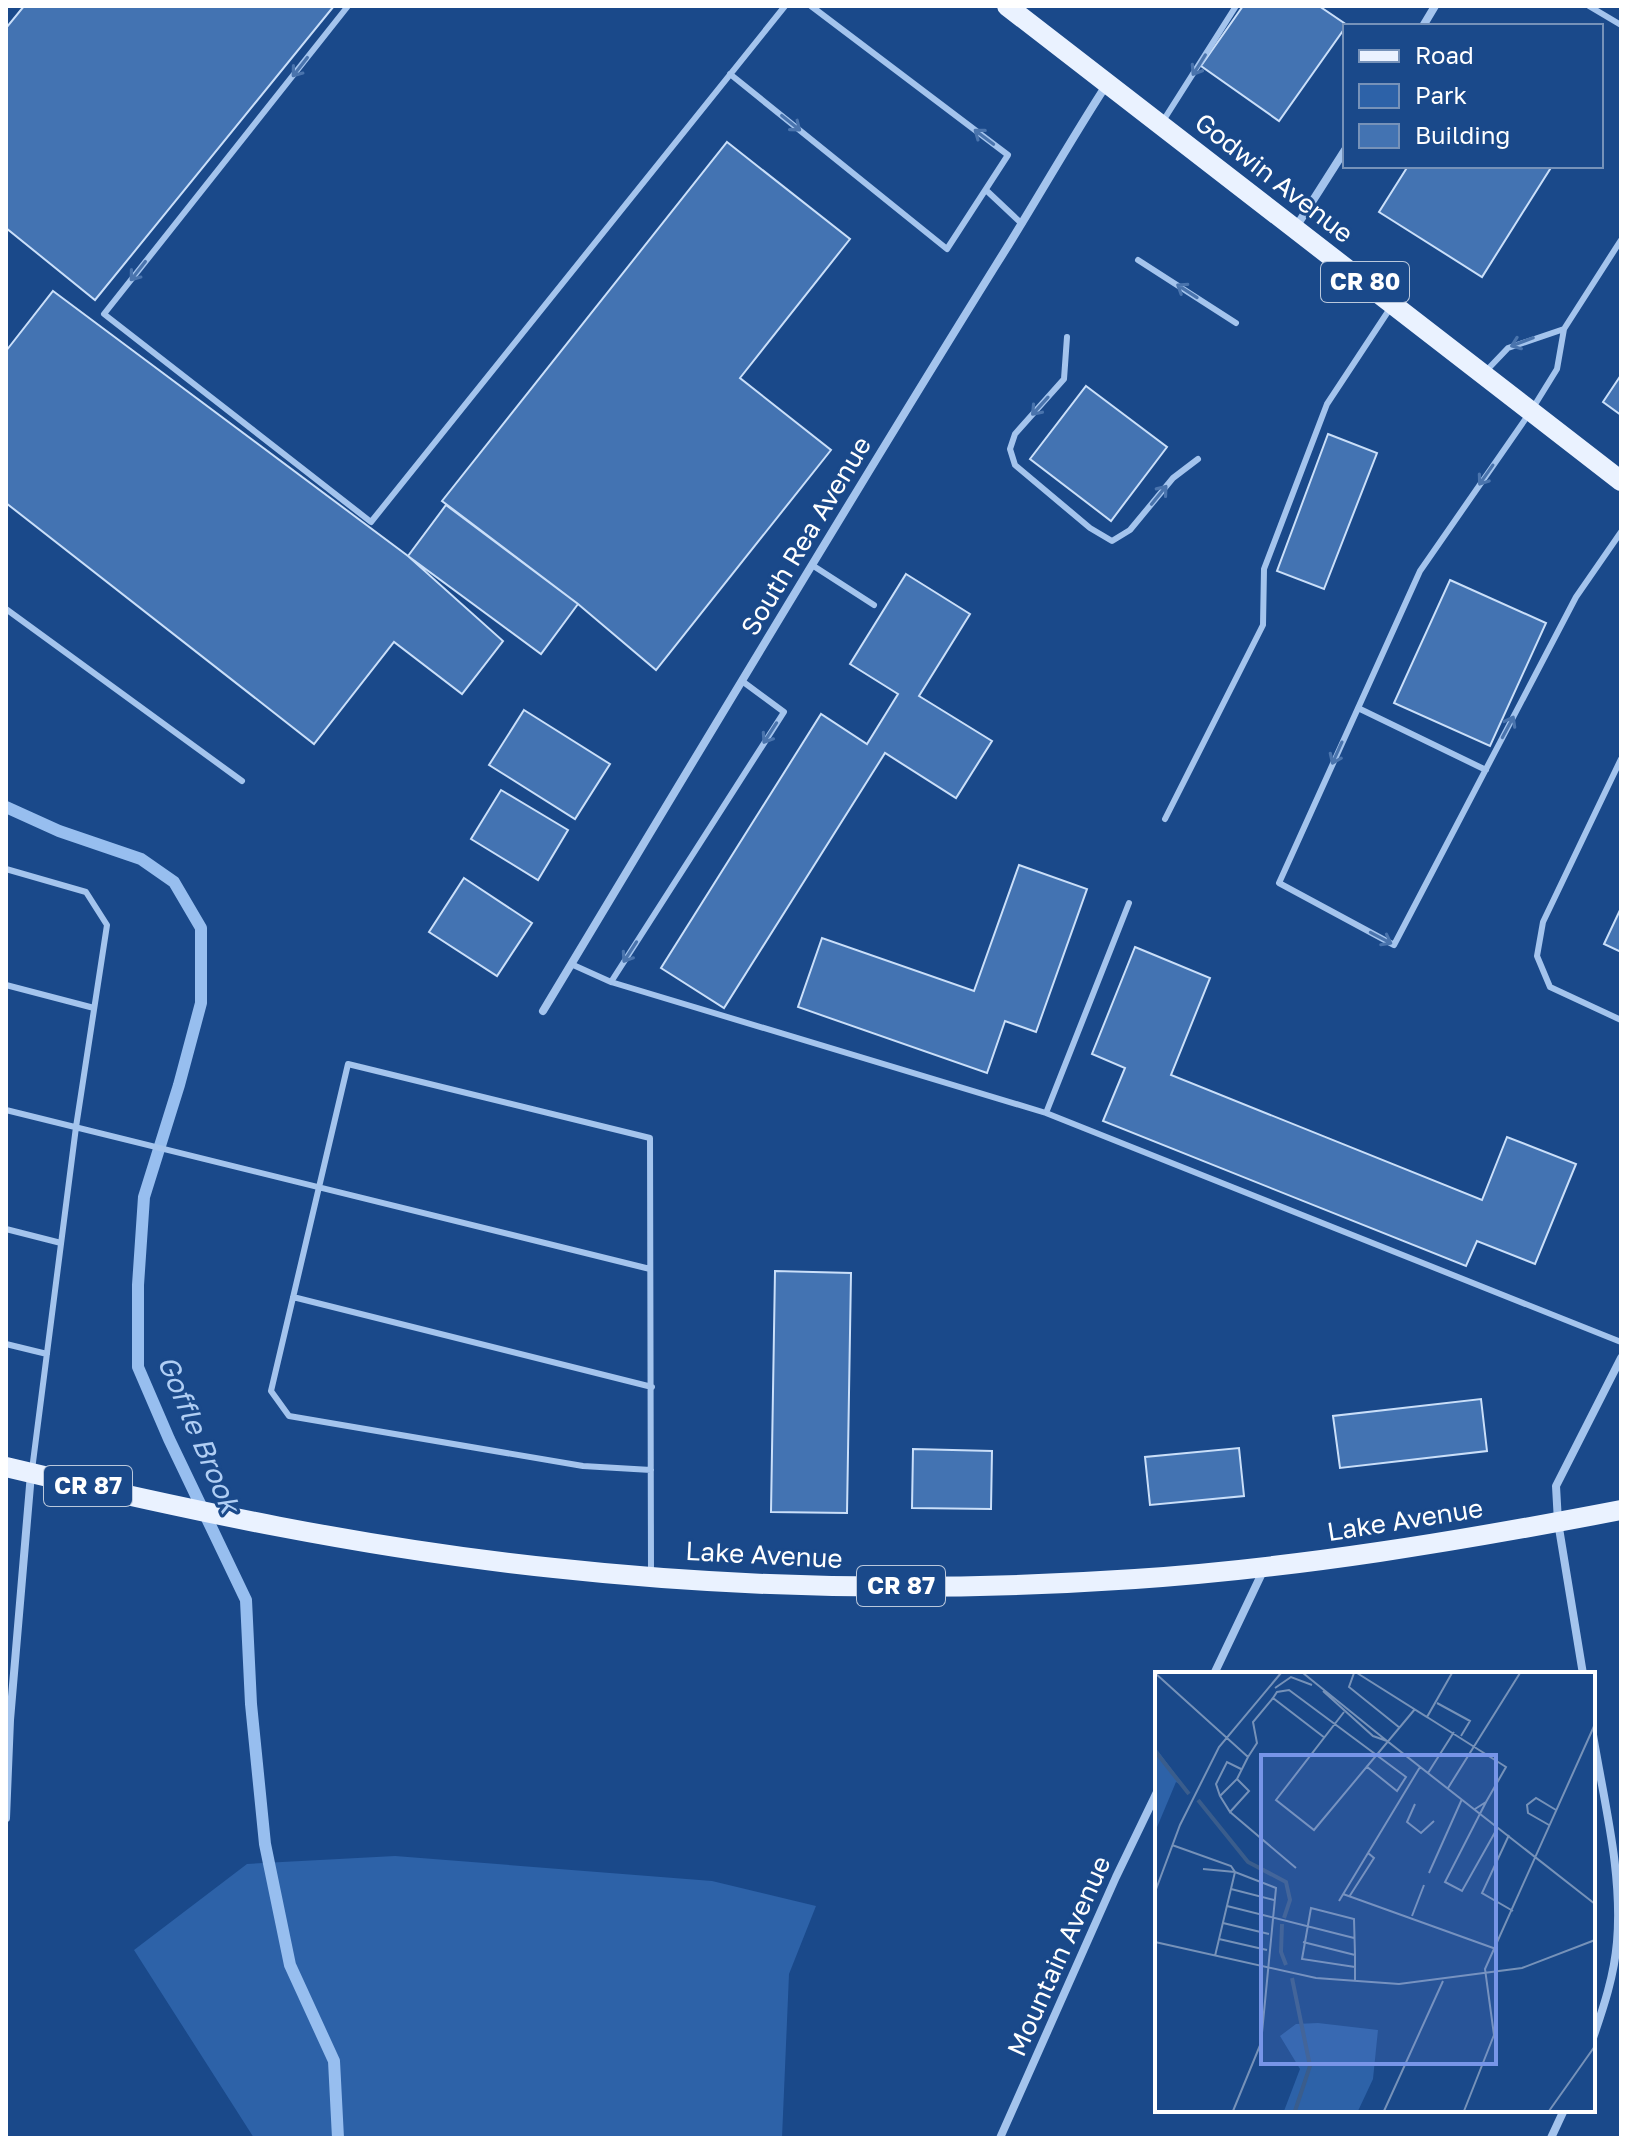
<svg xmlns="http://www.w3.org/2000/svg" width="1627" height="2144" font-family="'Golos Text',sans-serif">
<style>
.green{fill:#2d62a8}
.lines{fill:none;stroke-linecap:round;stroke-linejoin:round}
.stream{stroke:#97beef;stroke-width:12}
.building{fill:#4373b2;stroke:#cadff9;stroke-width:2}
.lane{stroke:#a4c4ed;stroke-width:6}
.street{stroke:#a4c4ed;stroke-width:8}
.primary{stroke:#eaf2ff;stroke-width:20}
.oneway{stroke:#4a74ad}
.labels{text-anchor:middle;stroke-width:6;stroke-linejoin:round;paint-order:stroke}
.shield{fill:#1a498a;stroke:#bac8dc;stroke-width:2}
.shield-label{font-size:24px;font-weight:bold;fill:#fff}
.street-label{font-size:26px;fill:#fff;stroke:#1a498a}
.water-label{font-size:28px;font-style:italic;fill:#b0cef4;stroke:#1a498a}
.inset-river{fill:none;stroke:#3a5d8c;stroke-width:4}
.inset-road{fill:none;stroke:#7692b9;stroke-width:2}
.view{fill:#7795e8;fill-opacity:0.15;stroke:#7795e8;stroke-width:4}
.inset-edge{fill:none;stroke:#fff;stroke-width:4}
</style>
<rect width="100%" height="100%" fill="#1a498a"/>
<path class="green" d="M 395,1856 L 712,1881 L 816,1906 L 789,1974 L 782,2138 L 254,2138 L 134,1950 L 247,1864 Z"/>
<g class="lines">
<path class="stream" d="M 6,807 L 59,831 L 141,859 L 174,882 L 201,928 L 201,1003 L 179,1085 L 144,1197 L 138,1285 L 138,1367 L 169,1439 L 246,1600 L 251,1704 L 265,1844 L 290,1965 L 334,2061 L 338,2138"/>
</g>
<path class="building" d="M 24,6 L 334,6 L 95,300 L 6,228 L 6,28 Z
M 1243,6 L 1319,6 L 1347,25 L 1279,121 L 1201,66 Z
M 727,142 L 850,239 L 740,378 L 831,450 L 656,670 L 578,604 L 442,501 Z
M 1408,166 L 1552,166 L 1482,277 L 1379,212 Z
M 53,291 L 408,556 L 503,641 L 462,694 L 394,642 L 314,744 L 6,503 L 6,351 Z
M 1621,375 L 1621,415 L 1603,402 Z
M 1086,386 L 1167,447 L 1111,521 L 1030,459 Z
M 1328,434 L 1377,453 L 1324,589 L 1277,571 Z
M 446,505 L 578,604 L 541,654 L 408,556 Z
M 906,574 L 970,614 L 919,696 L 992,741 L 956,798 L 885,753 L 724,1008 L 661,968 L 821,714 L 867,744 L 898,694 L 850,664 Z
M 1450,580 L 1546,623 L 1490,746 L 1394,703 Z
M 524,710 L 610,764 L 575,819 L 489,765 Z
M 501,790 L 568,830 L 538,880 L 471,839 Z
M 1019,865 L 1087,889 L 1036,1032 L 1005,1021 L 987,1073 L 798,1007 L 822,938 L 974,991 Z
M 464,878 L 532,923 L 497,976 L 429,932 Z
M 1621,908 L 1621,952 L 1604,944 Z
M 1135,947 L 1210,978 L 1171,1075 L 1482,1200 L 1507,1137 L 1576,1164 L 1535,1264 L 1477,1241 L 1466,1266 L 1103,1121 L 1125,1068 L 1092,1054 Z
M 775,1271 L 851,1273 L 847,1513 L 771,1512 Z
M 1481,1399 L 1487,1451 L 1340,1468 L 1333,1416 Z
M 1239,1448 L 1244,1496 L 1150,1505 L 1145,1457 Z
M 913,1449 L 992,1451 L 991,1509 L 912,1508 Z"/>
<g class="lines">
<path class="lane" d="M 348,6 L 104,314 L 371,522 L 785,6
M 1589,6 L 1621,25
M 730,74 L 947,249 L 1008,155 L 811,6
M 1163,121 L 1236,6
M 986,190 L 1022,224
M 1138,260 L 1236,323
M 1564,329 L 1621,240
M 1067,337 L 1064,379 L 1015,434 L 1010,449 L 1015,465 L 1090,528 L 1112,541 L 1130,530 L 1173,478 L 1198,459
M 1487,370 L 1508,348 L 1564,329 L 1557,369 L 1531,411 L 1420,571 L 1279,883 L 1394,945 L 1576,597 L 1621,532
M 812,565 L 874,605
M 6,609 L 242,781
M 1358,708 L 1486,770
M 1621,759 L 1543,922 L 1537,956 L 1550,987 L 1621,1020
M 1165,819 L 1263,625 L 1264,569 L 1327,404 L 1391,307
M 6,869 L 86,892 L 107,925 L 76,1127 L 32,1470
M 571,964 L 611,982 L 1046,1113 L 1621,1342
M 611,982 L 784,712 L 742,681
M 6,985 L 94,1008
M 6,1110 L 650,1269
M 1046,1113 L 1129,903
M 6,1229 L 61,1243
M 293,1297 L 652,1387
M 6,1344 L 47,1354
M 651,1572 L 650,1138 L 348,1064 L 271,1391 L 289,1416 L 583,1466 L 651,1470"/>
<path class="street" d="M 1423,26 L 1435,6
M 1296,227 L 1345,150
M 543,1011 C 693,762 842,512 996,265 C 1034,205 1068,144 1107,84
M 1214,1674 L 1263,1571
M 1583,1674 L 1558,1522 L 1556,1486 L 1621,1358
M 1593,1735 C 1604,1802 1623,1874 1617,1942 C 1614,1976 1604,2006 1593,2038
M 6,1818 L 10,1720 L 31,1474
M 1000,2138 L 1116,1877 L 1157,1792
M 1551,2138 L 1564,2110"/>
<path class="primary" d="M 1007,6 L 1621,481
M 6,1467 C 186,1510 369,1549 554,1568 C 746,1589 942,1592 1135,1579 C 1298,1568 1460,1541 1621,1510"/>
</g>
<defs><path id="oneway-shaft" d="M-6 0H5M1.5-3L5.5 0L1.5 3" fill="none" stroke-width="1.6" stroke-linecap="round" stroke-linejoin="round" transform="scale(2)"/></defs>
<g class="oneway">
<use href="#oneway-shaft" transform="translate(1199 65) rotate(122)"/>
<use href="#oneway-shaft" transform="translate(300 67) rotate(128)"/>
<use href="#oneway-shaft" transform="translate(791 123) rotate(39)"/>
<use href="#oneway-shaft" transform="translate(984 137) rotate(-143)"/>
<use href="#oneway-shaft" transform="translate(138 271) rotate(128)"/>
<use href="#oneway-shaft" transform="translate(1187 291) rotate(-147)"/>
<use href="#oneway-shaft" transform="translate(1522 342) rotate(159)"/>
<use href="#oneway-shaft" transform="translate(1040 406) rotate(132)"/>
<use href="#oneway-shaft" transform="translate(1486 475) rotate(125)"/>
<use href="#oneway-shaft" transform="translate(1159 495) rotate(-51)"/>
<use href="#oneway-shaft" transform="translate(1508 727) rotate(-62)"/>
<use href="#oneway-shaft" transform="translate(770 733) rotate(123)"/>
<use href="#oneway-shaft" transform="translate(1337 753) rotate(114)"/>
<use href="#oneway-shaft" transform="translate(1381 938) rotate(28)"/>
<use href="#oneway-shaft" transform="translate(630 952) rotate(123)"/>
</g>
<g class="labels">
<g class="shield">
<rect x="1321" y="262" width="88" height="40" rx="6"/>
<rect x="44" y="1466" width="88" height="40" rx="6"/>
<rect x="857" y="1566" width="88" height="40" rx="6"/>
</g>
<g class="shield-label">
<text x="1365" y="290">CR 80</text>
<text x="88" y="1494">CR 87</text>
<text x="901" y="1594">CR 87</text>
</g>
<g class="street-label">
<text transform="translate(1274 178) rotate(38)" y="9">Godwin Avenue</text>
<text transform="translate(806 536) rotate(-59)" y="9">South Rea Avenue</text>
<text transform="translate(1405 1520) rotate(-9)" y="9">Lake Avenue</text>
<text transform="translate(764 1555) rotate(3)" y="9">Lake Avenue</text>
<text transform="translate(1059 1956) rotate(-66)" y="9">Mountain Avenue</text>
</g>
<g class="water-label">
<text transform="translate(199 1434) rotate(67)" y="10">Goffle Brook</text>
</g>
</g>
<g transform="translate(1155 1672)">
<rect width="440" height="440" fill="#1a498a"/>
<path d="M 0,75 L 30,115 L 21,110 L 0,160 ZM 163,351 L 223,358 L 218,407 L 203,439 L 129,439 L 145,397 L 125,364 L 141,352 Z" fill="#2d62a8"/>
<path class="inset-river" d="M 0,79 L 34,122M 43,128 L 93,190 L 131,210 L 135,228 L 129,246M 127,252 L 126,280 L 131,293M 137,306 L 155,394 L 140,439"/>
<path class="inset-road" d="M 0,1 L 93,85 L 102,71 L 98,50 L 118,26M 148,1 L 232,69M 199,1 L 194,15 L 245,56M 202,1 L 272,45 L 297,1M 120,16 L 136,5 L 157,13M 168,19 L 218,64 L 232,69 L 440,232M 282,31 L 315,49 L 306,64M 189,40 L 121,128 L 159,158 L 260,37M 272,45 L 351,95 L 331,130M 170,66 L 118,26 L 122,20 L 134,18 L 251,105 L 242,119 L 211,94M 273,101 L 299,60M 82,107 L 94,119 L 75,140 L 65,124 L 82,107 L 93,85M 293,116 L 365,1M 65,124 L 61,112 L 72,90 L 86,97M 260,132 L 252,150 L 266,161 L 279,149M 320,137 L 331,130 L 290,210 L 307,219 L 343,155M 75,140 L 141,196M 394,153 L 373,141 L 372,133 L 381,126 L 401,138M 354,163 L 327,221 L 358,239M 17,173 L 76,194 L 80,200 L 60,284M 48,197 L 80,200 L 121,216 L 106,371 L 78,439M 274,201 L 307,127M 76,217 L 119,228M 0,220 L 25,153 L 64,75 L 126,1M 188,222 L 341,277M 194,225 L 219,186 L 213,181M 184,229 L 265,95M 72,234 L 199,266M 257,244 L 269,213M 68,251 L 114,262M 64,267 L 112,278M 0,270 L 161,306 L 244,312 L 367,296 L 440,268M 148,270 L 200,283M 200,310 L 200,283 L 199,247 L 156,236 L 147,287 L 200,295M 229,439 L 288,309M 309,439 L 339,363 L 330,297 L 440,52M 394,439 L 440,374"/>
<path class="view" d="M 106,83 L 341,83 L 341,392 L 106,392 Z"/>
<rect width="440" height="440" class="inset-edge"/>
</g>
<rect width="1627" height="2144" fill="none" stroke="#ffffff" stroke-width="16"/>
<rect x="1343" y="24" width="260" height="144" fill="#1a498a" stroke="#7692b9" stroke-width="2"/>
<rect x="1359" y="50" width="40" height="12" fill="#eaf2ff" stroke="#7692b9" stroke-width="2"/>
<text x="1415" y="64" font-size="24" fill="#ffffff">Road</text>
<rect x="1359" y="84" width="40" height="24" fill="#2d62a8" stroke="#7692b9" stroke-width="2"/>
<text x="1415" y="104" font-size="24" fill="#ffffff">Park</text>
<rect x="1359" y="124" width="40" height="24" fill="#4373b2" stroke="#7692b9" stroke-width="2"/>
<text x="1415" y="144" font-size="24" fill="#ffffff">Building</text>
</svg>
